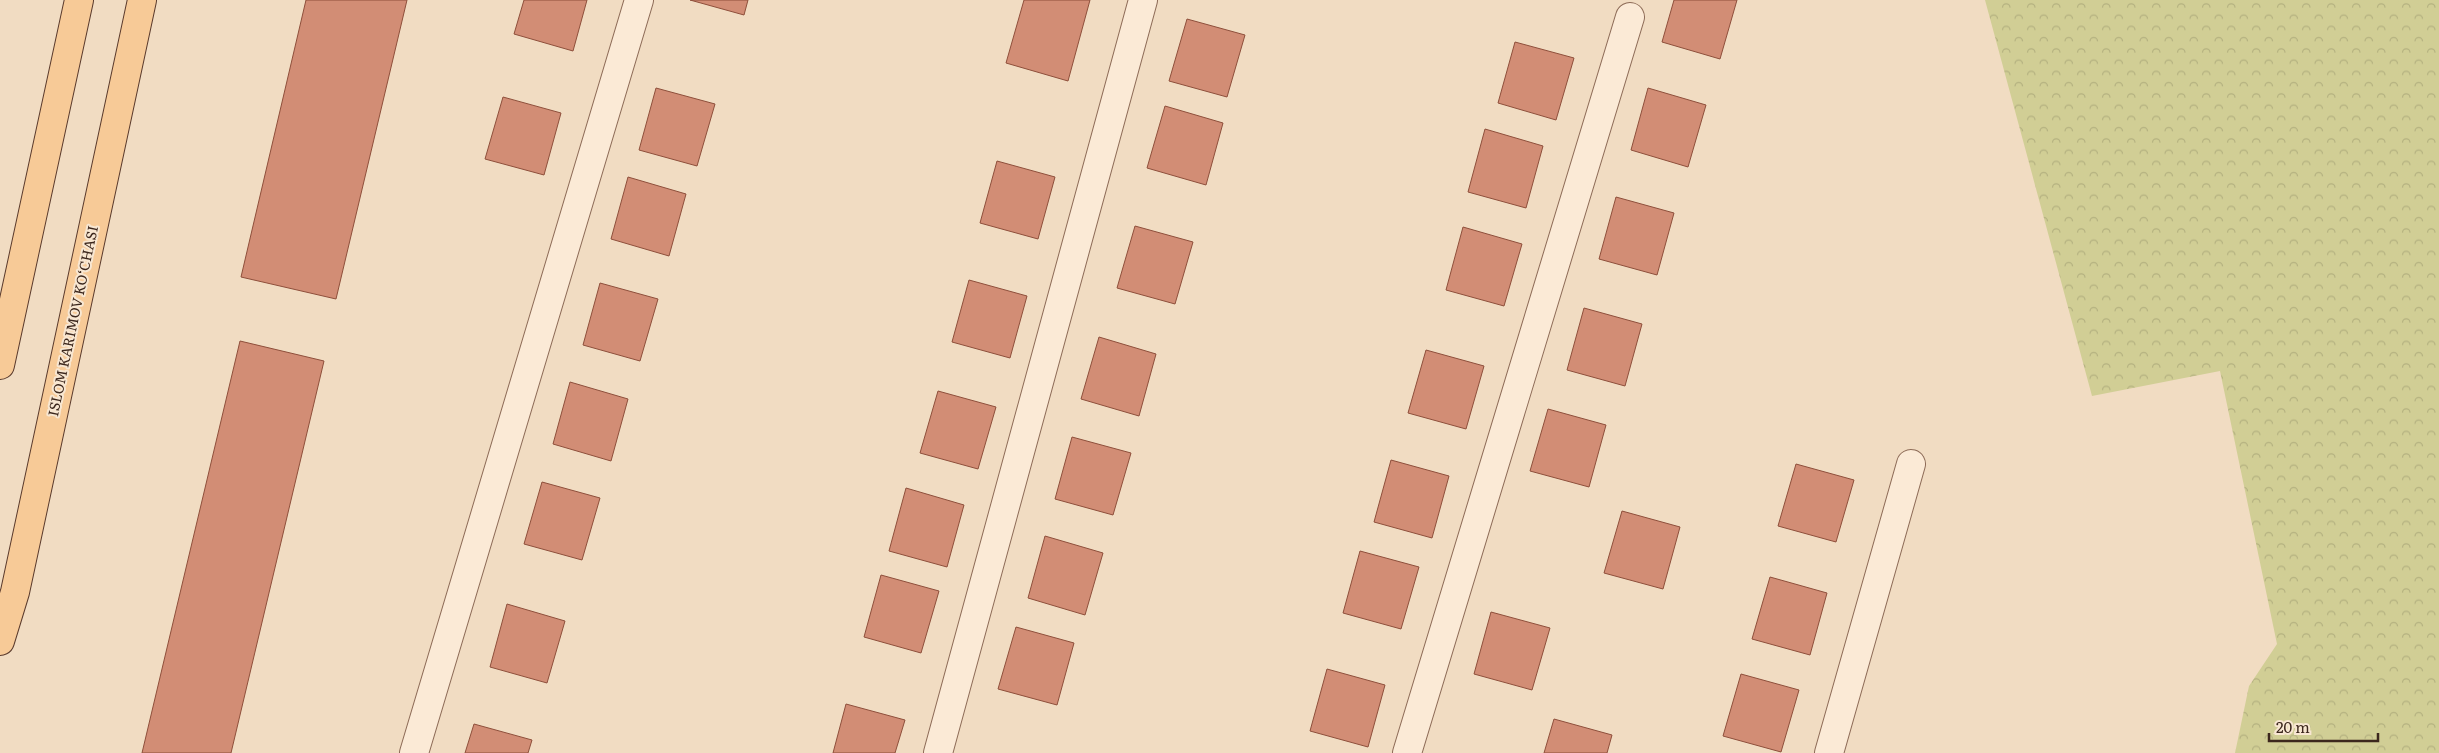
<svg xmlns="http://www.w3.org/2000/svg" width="2439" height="753" font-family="Literata,serif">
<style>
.forest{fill:url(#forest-crowns)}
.building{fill:#d28d75;stroke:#8e4f3b}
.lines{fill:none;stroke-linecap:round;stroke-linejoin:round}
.street-casing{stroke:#8d6b57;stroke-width:30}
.primary-casing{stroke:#5a3a2c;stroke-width:30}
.street{stroke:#fbead6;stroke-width:28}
.primary{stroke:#f7ca97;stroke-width:28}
.labels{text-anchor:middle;stroke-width:4;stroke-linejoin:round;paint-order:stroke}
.street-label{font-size:14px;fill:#3c271d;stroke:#f8e7d2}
</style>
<defs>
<pattern id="forest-crowns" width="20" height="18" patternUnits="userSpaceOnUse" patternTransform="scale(1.25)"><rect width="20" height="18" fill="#d1ce95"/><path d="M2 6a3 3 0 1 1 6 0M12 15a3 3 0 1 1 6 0" fill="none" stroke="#b4b180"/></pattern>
</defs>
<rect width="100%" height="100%" fill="#f1dcc2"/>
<path class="forest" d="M 1985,0 L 2439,0 L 2439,753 L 2235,753 L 2249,686 L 2277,644 L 2220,371 L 2092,396 Z"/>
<path class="building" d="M 306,0 L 407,0 L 336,299 L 241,277 Z
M 524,0 L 587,0 L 573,51 L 514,34 Z
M 690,0 L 748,0 L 744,15 Z
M 1024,0 L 1090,0 L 1068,81 L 1006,63 Z
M 1674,0 L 1737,0 L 1720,59 L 1662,42 Z
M 1187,19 L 1245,35 L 1227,97 L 1169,81 Z
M 1515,42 L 1574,58 L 1556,120 L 1498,103 Z
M 656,88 L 715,104 L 697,166 L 639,150 Z
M 1648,88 L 1706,105 L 1688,167 L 1631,150 Z
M 503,97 L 561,113 L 544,175 L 485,159 Z
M 1165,106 L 1223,123 L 1206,185 L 1147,168 Z
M 1485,129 L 1543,146 L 1526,208 L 1468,192 Z
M 997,161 L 1055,177 L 1038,239 L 980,223 Z
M 628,177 L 686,194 L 669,256 L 611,239 Z
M 1616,197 L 1674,213 L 1657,275 L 1599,259 Z
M 1135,226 L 1193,242 L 1175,304 L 1117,288 Z
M 1463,227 L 1522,244 L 1504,306 L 1446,290 Z
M 969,280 L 1027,296 L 1010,358 L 952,342 Z
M 600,283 L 658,299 L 640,361 L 583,345 Z
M 1584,308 L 1642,324 L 1625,386 L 1567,370 Z
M 1099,337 L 1156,354 L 1139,416 L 1081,399 Z
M 240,341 L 324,361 L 231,753 L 142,753 Z
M 1426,350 L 1484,366 L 1466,429 L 1408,413 Z
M 570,382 L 628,399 L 611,461 L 553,444 Z
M 938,391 L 996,407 L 978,469 L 920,453 Z
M 1548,409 L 1606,425 L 1589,487 L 1530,471 Z
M 1072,437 L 1131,453 L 1113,515 L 1055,499 Z
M 1391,460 L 1449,476 L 1432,538 L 1374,522 Z
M 1796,464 L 1854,480 L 1836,542 L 1778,526 Z
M 542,482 L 600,498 L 582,560 L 524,544 Z
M 906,488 L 964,505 L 947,567 L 889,551 Z
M 1622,511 L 1680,527 L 1663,589 L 1604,573 Z
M 1045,536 L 1103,553 L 1085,615 L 1028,598 Z
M 1360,551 L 1419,567 L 1401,629 L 1343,613 Z
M 881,575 L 939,591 L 921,653 L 864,637 Z
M 1770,577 L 1827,593 L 1810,655 L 1752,639 Z
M 507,604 L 565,621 L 547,683 L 490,667 Z
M 1491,612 L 1550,628 L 1532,690 L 1474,674 Z
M 1016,627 L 1074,643 L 1057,705 L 998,689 Z
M 1327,669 L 1385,685 L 1368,747 L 1310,731 Z
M 1741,674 L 1799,690 L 1781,752 L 1723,736 Z
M 846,704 L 905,720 L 895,753 L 833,753 Z
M 1554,719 L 1612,735 L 1607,753 L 1544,753 Z
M 474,724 L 532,740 L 528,753 L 465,753 Z"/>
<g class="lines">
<defs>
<path id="street" d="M 414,753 L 639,0
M 938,753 L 1143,0
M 1407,753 L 1630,17
M 1829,753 L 1911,464"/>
<path id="primary" d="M 0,365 L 79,0
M 0,641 L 15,592 L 142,0"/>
</defs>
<use href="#street" class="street-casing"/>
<use href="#primary" class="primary-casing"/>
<use href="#street" class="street"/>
<use href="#primary" class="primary"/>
</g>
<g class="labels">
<g class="street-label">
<text transform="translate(73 321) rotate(-78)" y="5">ISLOM KARIMOV KO‘CHASI</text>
</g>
</g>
<path d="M2269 733v8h109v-8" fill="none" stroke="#3c271d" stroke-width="2.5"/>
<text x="2276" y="733" font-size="15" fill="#3c271d" stroke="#f8e7d2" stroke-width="4" paint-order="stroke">20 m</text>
</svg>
